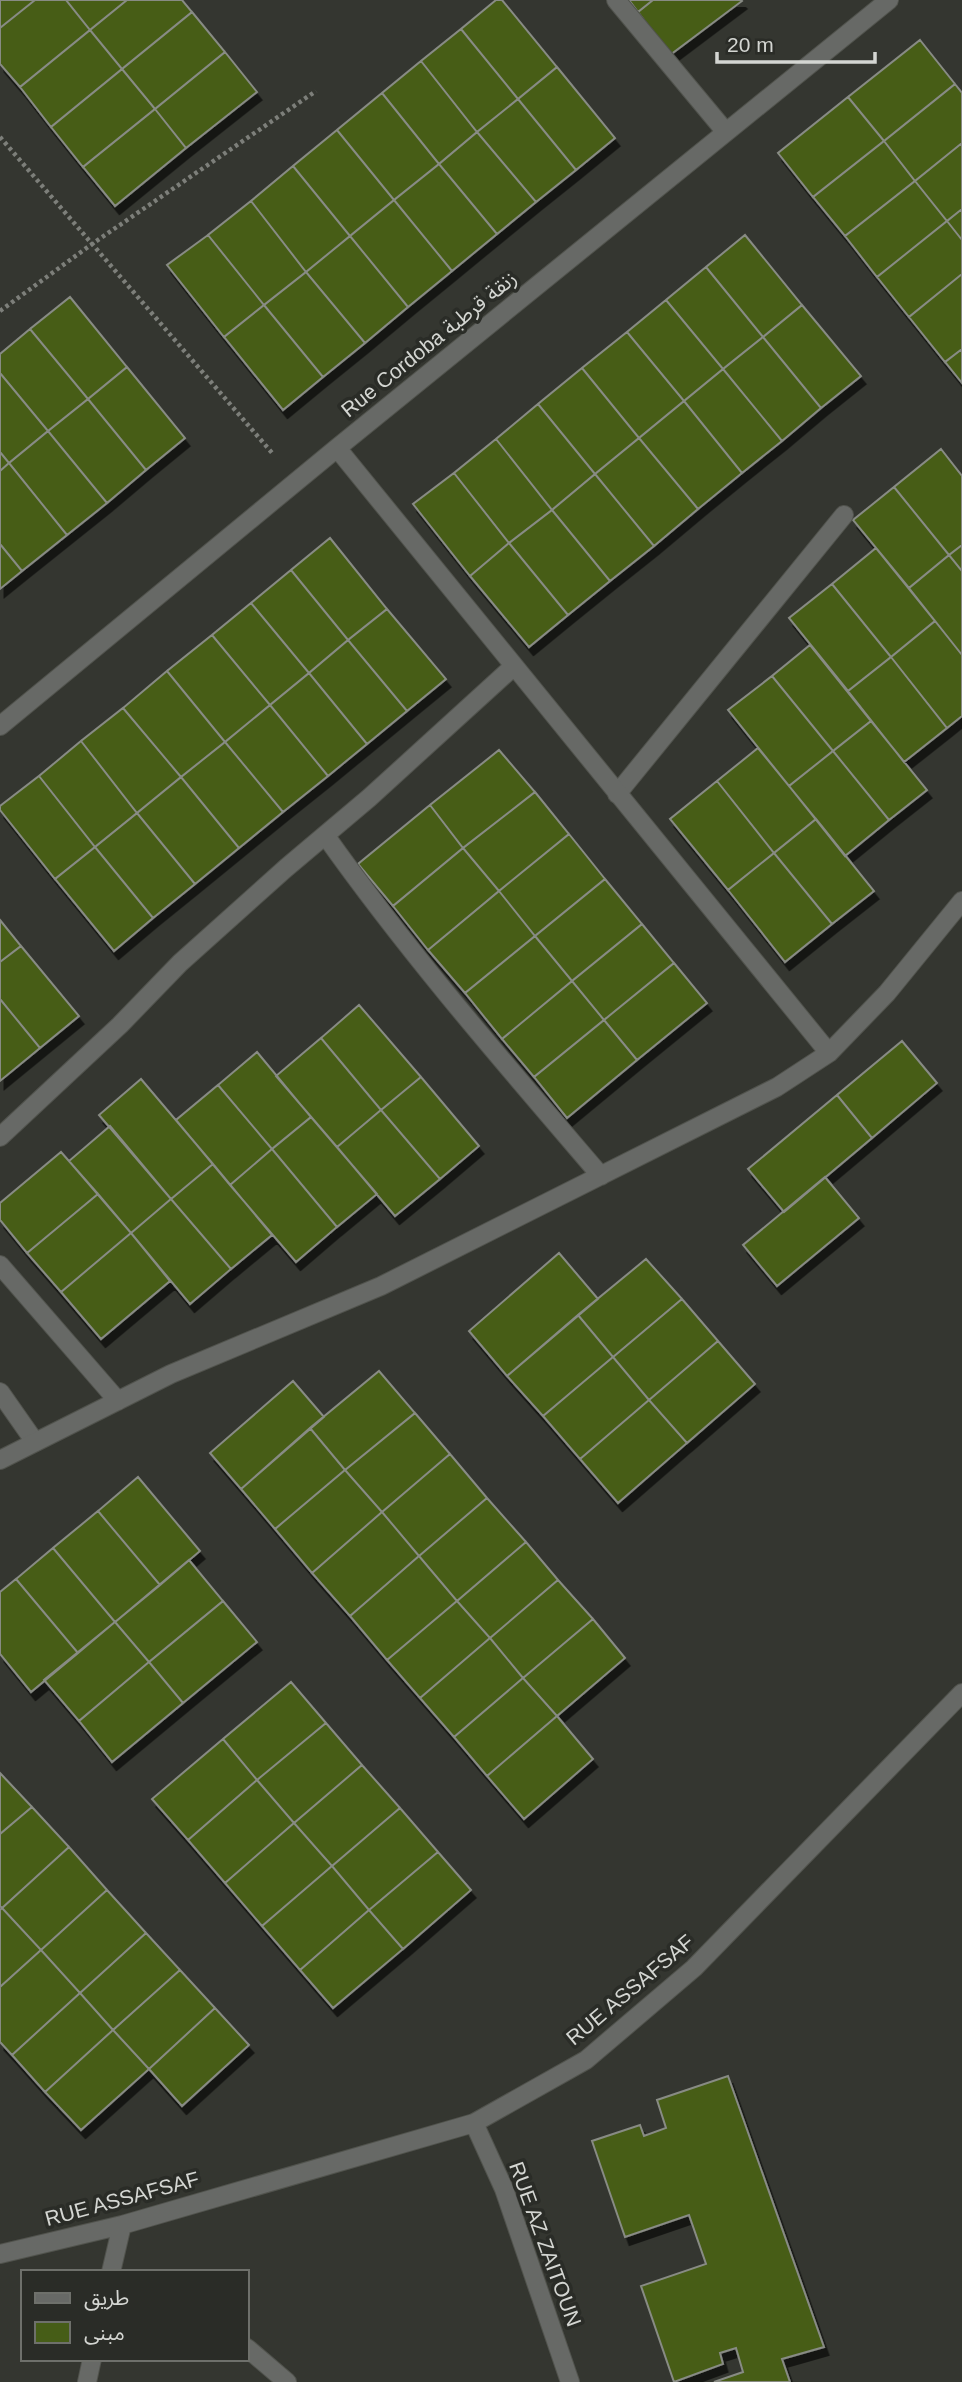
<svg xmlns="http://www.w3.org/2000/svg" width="962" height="2382" font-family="Helvetica,'Noto Sans Arabic',sans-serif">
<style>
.building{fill:#465d17;stroke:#888b84;stroke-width:2;filter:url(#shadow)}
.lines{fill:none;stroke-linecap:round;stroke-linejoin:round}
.service-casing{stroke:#51534d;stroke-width:20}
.minor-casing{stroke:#51534d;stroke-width:20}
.path{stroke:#7d7f7a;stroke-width:4.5;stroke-dasharray:3.5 3.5;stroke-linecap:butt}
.service{stroke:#676966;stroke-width:18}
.minor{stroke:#676966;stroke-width:18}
.labels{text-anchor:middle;stroke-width:7;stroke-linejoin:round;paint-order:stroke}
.street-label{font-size:21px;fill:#d4d6d2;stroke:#2a2c27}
</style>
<defs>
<filter id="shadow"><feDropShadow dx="4.5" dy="8" stdDeviation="0" flood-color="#0009"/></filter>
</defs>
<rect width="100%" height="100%" fill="#343630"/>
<path class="building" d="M 0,0 L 35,0 L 0,28 Z
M 35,0 L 66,0 L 90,30 L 20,87 L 0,64 L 0,28 Z
M 66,0 L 127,0 L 90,30 Z
M 127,0 L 182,0 L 192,12 L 122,69 L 90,30 Z
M 496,0 L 502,0 L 557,67 L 518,99 L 461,29 Z
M 629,0 L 653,0 L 638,12 Z
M 653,0 L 741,0 L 742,1 L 670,55 L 638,12 Z
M 192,12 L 225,52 L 155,109 L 122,69 Z
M 461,29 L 518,99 L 477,132 L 421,61 Z
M 90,30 L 122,69 L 51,127 L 20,87 Z
M 920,40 L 955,84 L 884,141 L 848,97 Z
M 225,52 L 257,92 L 186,148 L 155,109 Z
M 421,61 L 477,132 L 439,164 L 382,93 Z
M 557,67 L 615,138 L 576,170 L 518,99 Z
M 122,69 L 155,109 L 83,167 L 51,127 Z
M 955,84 L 962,93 L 962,143 L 915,181 L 884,141 Z
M 382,93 L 439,164 L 394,200 L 337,130 Z
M 848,97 L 884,141 L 813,197 L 778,153 Z
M 518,99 L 576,170 L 536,202 L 477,132 Z
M 155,109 L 186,148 L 115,206 L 83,167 Z
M 337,130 L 394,200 L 350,236 L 293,166 Z
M 477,132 L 536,202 L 497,234 L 439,164 Z
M 884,141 L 915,181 L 845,236 L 813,197 Z
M 962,143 L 962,209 L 947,221 L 915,181 Z
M 439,164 L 497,234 L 452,271 L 394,200 Z
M 293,166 L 350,236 L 306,272 L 251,201 Z
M 915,181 L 947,221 L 877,277 L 845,236 Z
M 394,200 L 452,271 L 408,307 L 350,236 Z
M 251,201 L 306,272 L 264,305 L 208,235 Z
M 962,209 L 962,240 L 947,221 Z
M 947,221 L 962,240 L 962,274 L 909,317 L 877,277 Z
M 208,235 L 264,305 L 224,337 L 167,265 Z
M 745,235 L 802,305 L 763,337 L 706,267 Z
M 350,236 L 408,307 L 365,343 L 306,272 Z
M 706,267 L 763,337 L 723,369 L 666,300 Z
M 306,272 L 365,343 L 323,377 L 264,305 Z
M 962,274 L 962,349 L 945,362 L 909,317 Z
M 70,297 L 127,367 L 88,399 L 30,329 Z
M 666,300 L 723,369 L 684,401 L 627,332 Z
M 264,305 L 323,377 L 283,410 L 224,337 Z
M 802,305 L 861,376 L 821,408 L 763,337 Z
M 30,329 L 88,399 L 48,431 L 0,373 L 0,354 Z
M 627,332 L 684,401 L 639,438 L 582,368 Z
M 763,337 L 821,408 L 782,441 L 723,369 Z
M 962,349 L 962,383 L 945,362 Z
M 127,367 L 185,438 L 146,470 L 88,399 Z
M 582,368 L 639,438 L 595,474 L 538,404 Z
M 723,369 L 782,441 L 742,473 L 684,401 Z
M 0,373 L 48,431 L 9,463 L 0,452 Z
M 88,399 L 146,470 L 107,503 L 48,431 Z
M 684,401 L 742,473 L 698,509 L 639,438 Z
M 538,404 L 595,474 L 552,510 L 496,439 Z
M 48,431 L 107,503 L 67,535 L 9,463 Z
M 639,438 L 698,509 L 654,546 L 595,474 Z
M 496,439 L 552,510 L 509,543 L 454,473 Z
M 941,449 L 962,476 L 962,545 L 949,555 L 894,487 Z
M 0,452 L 9,463 L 0,471 Z
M 9,463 L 67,535 L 22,571 L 0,544 L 0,471 Z
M 454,473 L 509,543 L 470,576 L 413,504 Z
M 595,474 L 654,546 L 610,581 L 552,510 Z
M 894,487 L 949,555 L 909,588 L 853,520 Z
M 552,510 L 610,581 L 568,615 L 509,543 Z
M 330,538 L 387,609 L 348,640 L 291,570 Z
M 509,543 L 568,615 L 529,647 L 470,576 Z
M 0,544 L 22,571 L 0,589 Z
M 962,545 L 962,571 L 949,555 Z
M 876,548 L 935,621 L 891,657 L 832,584 Z
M 949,555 L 962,571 L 962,655 L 909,588 Z
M 291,570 L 348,640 L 309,673 L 251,603 Z
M 832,584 L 891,657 L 848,691 L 789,618 Z
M 251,603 L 309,673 L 270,705 L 212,635 Z
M 387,609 L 446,679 L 407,711 L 348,640 Z
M 935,621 L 962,655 L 962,716 L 947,728 L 891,657 Z
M 212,635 L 270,705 L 225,742 L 167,671 Z
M 348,640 L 407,711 L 367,744 L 309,673 Z
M 810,645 L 871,721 L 833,751 L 772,676 Z
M 891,657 L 947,728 L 904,762 L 848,691 Z
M 167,671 L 225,742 L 181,777 L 123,708 Z
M 309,673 L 367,744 L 328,776 L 270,705 Z
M 772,676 L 833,751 L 789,786 L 728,710 Z
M 270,705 L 328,776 L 283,812 L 225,742 Z
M 123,708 L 181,777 L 137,813 L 81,741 Z
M 871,721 L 927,790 L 889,820 L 833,751 Z
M 81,741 L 137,813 L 95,847 L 39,776 Z
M 225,742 L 283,812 L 239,848 L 181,777 Z
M 758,748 L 816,819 L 774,853 L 717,781 Z
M 499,750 L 535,792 L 463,848 L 430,805 Z
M 833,751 L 889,820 L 845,856 L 789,786 Z
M 39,776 L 95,847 L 55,879 L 0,810 L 0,806 Z
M 181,777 L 239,848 L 195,884 L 137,813 Z
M 717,781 L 774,853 L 728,890 L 670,819 Z
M 535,792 L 569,834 L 499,891 L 463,848 Z
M 430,805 L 463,848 L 393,906 L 358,864 Z
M 137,813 L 195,884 L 153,918 L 95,847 Z
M 816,819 L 874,891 L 832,924 L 774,853 Z
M 569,834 L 605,879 L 535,936 L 499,891 Z
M 95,847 L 153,918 L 114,951 L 55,879 Z
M 463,848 L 499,891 L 428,950 L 393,906 Z
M 774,853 L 832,924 L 785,962 L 728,890 Z
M 605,879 L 642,924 L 572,981 L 535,936 Z
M 499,891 L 535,936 L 465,993 L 428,950 Z
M 0,920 L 21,946 L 0,962 Z
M 642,924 L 674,963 L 604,1020 L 572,981 Z
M 535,936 L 572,981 L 502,1039 L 465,993 Z
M 21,946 L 79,1016 L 40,1048 L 0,999 L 0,962 Z
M 674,963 L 707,1003 L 637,1060 L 604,1020 Z
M 572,981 L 604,1020 L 534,1077 L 502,1039 Z
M 0,999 L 40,1048 L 0,1081 Z
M 359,1005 L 421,1077 L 381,1110 L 321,1038 Z
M 604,1020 L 637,1060 L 567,1118 L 534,1077 Z
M 321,1038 L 381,1110 L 337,1147 L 276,1076 Z
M 902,1041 L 937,1083 L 872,1138 L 837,1095 Z
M 257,1052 L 311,1117 L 272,1149 L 218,1085 Z
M 421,1077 L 479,1146 L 440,1179 L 381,1110 Z
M 141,1079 L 213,1164 L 171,1199 L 99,1115 Z
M 218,1085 L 272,1149 L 230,1185 L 176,1120 Z
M 837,1095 L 872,1138 L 784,1212 L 748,1169 Z
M 381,1110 L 440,1179 L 395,1216 L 337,1147 Z
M 311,1117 L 377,1194 L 337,1227 L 272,1149 Z
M 110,1126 L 171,1199 L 131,1233 L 69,1161 Z
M 272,1149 L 337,1227 L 296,1262 L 230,1185 Z
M 61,1152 L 98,1194 L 27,1253 L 0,1220 L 0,1203 Z
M 213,1164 L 272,1235 L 231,1269 L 171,1199 Z
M 825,1177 L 859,1218 L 777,1286 L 743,1245 Z
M 98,1194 L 131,1233 L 61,1292 L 27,1253 Z
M 171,1199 L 231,1269 L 190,1304 L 131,1233 Z
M 131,1233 L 170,1281 L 101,1339 L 61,1292 Z
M 559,1253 L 598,1299 L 507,1376 L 469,1331 Z
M 646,1259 L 682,1299 L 613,1357 L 578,1315 Z
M 682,1299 L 718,1341 L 649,1400 L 613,1357 Z
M 578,1315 L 613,1357 L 543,1416 L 507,1376 Z
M 718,1341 L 755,1384 L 687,1443 L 649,1400 Z
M 613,1357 L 649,1400 L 580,1459 L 543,1416 Z
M 379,1371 L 415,1413 L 345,1470 L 310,1428 Z
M 293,1381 L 324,1417 L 241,1489 L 210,1453 Z
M 649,1400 L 687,1443 L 618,1503 L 580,1459 Z
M 415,1413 L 450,1454 L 382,1512 L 345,1470 Z
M 310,1428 L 345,1470 L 275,1529 L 241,1489 Z
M 450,1454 L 487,1498 L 419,1556 L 382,1512 Z
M 345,1470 L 382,1512 L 312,1573 L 275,1529 Z
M 138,1477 L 200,1551 L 160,1585 L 98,1511 Z
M 487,1498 L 526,1542 L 457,1601 L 419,1556 Z
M 98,1511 L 160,1585 L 115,1622 L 53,1548 Z
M 382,1512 L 419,1556 L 350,1616 L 312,1573 Z
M 526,1542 L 558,1580 L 490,1638 L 457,1601 Z
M 53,1548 L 115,1622 L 78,1653 L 16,1579 Z
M 419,1556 L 457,1601 L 387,1660 L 350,1616 Z
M 189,1560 L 223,1601 L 149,1662 L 115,1622 Z
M 16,1579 L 78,1653 L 31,1692 L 0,1654 L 0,1592 Z
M 558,1580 L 593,1619 L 523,1678 L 490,1638 Z
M 223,1601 L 257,1642 L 183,1703 L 149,1662 Z
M 457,1601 L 490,1638 L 420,1698 L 387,1660 Z
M 593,1619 L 625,1658 L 557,1716 L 523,1678 Z
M 115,1622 L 149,1662 L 79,1721 L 44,1680 Z
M 490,1638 L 523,1678 L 454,1737 L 420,1698 Z
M 149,1662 L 183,1703 L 112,1762 L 79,1721 Z
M 523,1678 L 557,1716 L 487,1776 L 454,1737 Z
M 291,1682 L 326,1723 L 257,1780 L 223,1739 Z
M 557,1716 L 593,1759 L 524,1819 L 487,1776 Z
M 326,1723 L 362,1765 L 294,1823 L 257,1780 Z
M 223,1739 L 257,1780 L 188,1840 L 152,1799 Z
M 362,1765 L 400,1808 L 332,1866 L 294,1823 Z
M 0,1773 L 32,1807 L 0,1834 Z
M 257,1780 L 294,1823 L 225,1883 L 188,1840 Z
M 32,1807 L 69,1847 L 2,1908 L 0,1906 L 0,1834 Z
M 400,1808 L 438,1852 L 369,1910 L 332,1866 Z
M 294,1823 L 332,1866 L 262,1926 L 225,1883 Z
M 69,1847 L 107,1890 L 41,1950 L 2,1908 Z
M 438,1852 L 471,1890 L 403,1949 L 369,1910 Z
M 332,1866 L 369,1910 L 300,1970 L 262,1926 Z
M 107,1890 L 146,1933 L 80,1993 L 41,1950 Z
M 2,1908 L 41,1950 L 0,1987 L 0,1910 Z
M 369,1910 L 403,1949 L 333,2008 L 300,1970 Z
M 146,1933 L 180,1970 L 113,2030 L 80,1993 Z
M 41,1950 L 80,1993 L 12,2055 L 0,2042 L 0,1987 Z
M 180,1970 L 215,2008 L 149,2069 L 113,2030 Z
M 80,1993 L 113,2030 L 45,2092 L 12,2055 Z
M 215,2008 L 249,2045 L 182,2106 L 149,2069 Z
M 113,2030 L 149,2069 L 81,2130 L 45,2092 Z
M 728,2076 L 824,2347 L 782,2359 L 790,2382 L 714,2382 L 743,2372 L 736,2348 L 720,2353 L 723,2364 L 674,2382 L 641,2286 L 706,2264 L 689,2215 L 625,2237 L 592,2141 L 640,2125 L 644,2136 L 666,2128 L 657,2100 Z"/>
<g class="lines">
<defs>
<path id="service" d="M 617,794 L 844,515
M 0,1392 L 35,1442
M 247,2348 L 287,2382"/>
<path id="minor" d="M 616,0 L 725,131
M 337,448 L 829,1053
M 0,726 L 337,448 L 889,0
M 325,835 C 410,955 506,1065 601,1176
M 0,1137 L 120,1025 L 180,963 L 286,868 L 369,798 L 514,666
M 0,1265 L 118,1401
M 0,1460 L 171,1374 L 381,1286 L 777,1087 L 829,1053 L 887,993 L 962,901
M 474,2123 L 504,2189 L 570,2382
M 0,2254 L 122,2225 L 474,2123 L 586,2060 L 694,1968 L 962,1693
M 111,2272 L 122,2225
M 87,2382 L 92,2359"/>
</defs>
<use href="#service" class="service-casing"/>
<use href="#minor" class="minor-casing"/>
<path class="path" d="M 0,137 L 273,454
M 0,311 L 92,244 L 316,91"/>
<use href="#service" class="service"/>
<use href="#minor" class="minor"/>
</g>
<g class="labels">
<g class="street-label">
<text transform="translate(429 344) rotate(-39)" y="7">Rue Cordoba زنقة قرطبة</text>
<text transform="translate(630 1990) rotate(-40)" y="7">RUE ASSAFSAF</text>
<text transform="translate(122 2199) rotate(-15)" y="7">RUE ASSAFSAF</text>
<text transform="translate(545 2244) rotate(70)" y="7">RUE AZ ZAITOUN</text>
</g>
</g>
<rect x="21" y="2270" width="228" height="91" fill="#2a2c27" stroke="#6e706b" stroke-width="2"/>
<rect x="35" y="2293" width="35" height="10" fill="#676966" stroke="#6e706b" stroke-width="2"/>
<text x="84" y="2305" font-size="21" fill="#d4d6d2">طريق</text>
<rect x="35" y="2322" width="35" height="21" fill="#465d17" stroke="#6e706b" stroke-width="2"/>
<text x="84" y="2340" font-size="21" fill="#d4d6d2">مبنى</text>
<path d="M717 52v10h158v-10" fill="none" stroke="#d4d6d2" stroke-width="3.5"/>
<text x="727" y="52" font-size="21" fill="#d4d6d2" stroke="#2a2c27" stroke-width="5" paint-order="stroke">20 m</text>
</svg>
